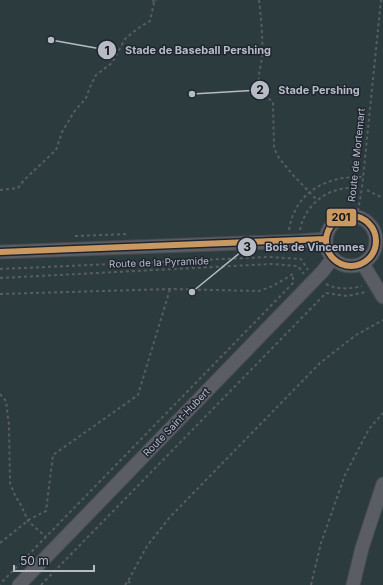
<svg xmlns="http://www.w3.org/2000/svg" width="383" height="585" font-family="Inter,sans-serif">
<style>
.green{fill:#2c3b3e}
.lines{fill:none;stroke-linecap:round;stroke-linejoin:round}
.minor-casing{stroke:#484b50;stroke-width:15}
.path{stroke:#595d61;stroke-width:2;stroke-dasharray:3 3;stroke-linecap:butt}
.minor{stroke:#5a5d64;stroke-width:13}
.bus-1-casing{stroke:#1f252f;stroke-width:9}
.bus-1{stroke:#c99961;stroke-width:6}
.labels{text-anchor:middle;stroke-width:3;stroke-linejoin:round;paint-order:stroke}
.street-label{font-size:10px;fill:#b6bbc6;stroke:#1f252f}
.leader{fill:none;stroke:#b6bbc6;stroke-width:1.5}
.callout-dot{fill:#b6bbc6;stroke:#1f252f;stroke-width:1.5}
.mark-label{font-size:12px;text-anchor:middle;font-weight:bold;fill:#111}
.callout-label{font-size:11px;text-anchor:middle;font-weight:bold;fill:#b6bbc6;stroke:#1f252f;stroke-width:3;stroke-linejoin:round;paint-order:stroke}
.line-badge{stroke:#1f252f;stroke-width:1.5}
.pale-badge-label{font-size:11px;text-anchor:middle;font-weight:bold;fill:#111}
</style>
<rect width="100%" height="100%" fill="#2b2e36"/>
<path class="green" d="M 0,0 L 383,0 L 383,585 L 0,585 Z"/>
<g class="lines">
<defs>
<path id="minor" d="M326 241a25 25 0 1 1 50 0a25 25 0 1 1-50 0Z
M 0,252 L 299,241 L 325,239
M 363,264 L 383,297
M 19,585 L 323,271 L 332,259
M 353,585 L 362,548 L 383,484"/>
</defs>
<use href="#minor" class="minor-casing"/>
<path class="path" d="M 153,0 L 154,3 L 156,0
M 259,0 C 261,18 263,36 262,54 C 262,63 258,73 259,82 C 260,90 266,97 273,102 L 274,148 L 279,158 L 293,175 L 317,200
M 0,190 L 18,188 L 24,180 L 56,150 L 62,132 L 74,112 L 86,98 L 90,87 L 96,75 L 112,63 L 125,39 L 137,29 L 150,21 L 154,3
M 367,190 L 383,198
M 357,217 L 362,188 L 381,0
M 289,230 C 295,192 326,176 362,177
M 300,230 C 305,204 329,186 356,188
M 75,236 L 129,234
M 0,269 L 269,257 L 301,259 L 308,270
M 0,278 L 271,264 L 298,266 L 304,274
M 326,284 C 337,290 350,289 362,286
M 0,294 L 170,289 L 259,291 L 273,286 L 293,274 L 293,283 L 0,584
M 0,394 L 6,401 L 9,425 L 10,483 L 16,498 L 19,501 L 28,521 L 46,537
M 0,543 L 30,519 L 46,511 L 53,455 L 138,395 L 170,289
M 128,581 L 132,585
M 41,585 L 326,293 L 347,296 L 366,292
M 125,585 L 128,581 L 147,546 L 170,517 L 320,363 L 356,335 L 383,320
M 311,585 L 321,543 L 345,475 L 369,429 L 383,413"/>
<use href="#minor" class="minor"/>
<defs>
<path id="bus-1" d="M326 241a25 25 0 1 1 50 0a25 25 0 1 1-50 0Z
M 0,252 L 325,239"/>
</defs>
<use href="#bus-1" class="bus-1-casing"/>
<use href="#bus-1" class="bus-1"/>
</g>
<g class="labels">
<g class="street-label">
<text transform="translate(356 155) rotate(-84)" y="4">Route de Mortemart</text>
<text transform="translate(159 262) rotate(-2)" y="4">Route de la Pyramide</text>
<text transform="translate(176 422) rotate(-46)" y="4">Route Saint-Hubert</text>
</g>
</g>
<path class="leader" d="M51 40L107 50M192 94L260 90M192 292L247 247"/>
<g class="callout-dot">
<circle cx="51" cy="40" r="4"/>
<circle cx="192" cy="94" r="4"/>
<circle cx="192" cy="292" r="4"/>
<circle cx="107" cy="50" r="10"/>
<circle cx="260" cy="90" r="10"/>
<circle cx="247" cy="247" r="10"/>
</g>
<g class="mark-label">
<text x="107" y="55">1</text>
<text x="260" y="94">2</text>
<text x="247" y="251">3</text>
</g>
<g class="callout-label">
<text x="198" y="54">Stade de Baseball Pershing</text>
<text x="319" y="94">Stade Pershing</text>
<text x="315" y="251">Bois de Vincennes</text>
</g>
<rect class="line-badge" x="326" y="208" width="31" height="19" rx="4" fill="#c99961"/>
<g class="pale-badge-label">
<text x="341" y="221">201</text>
</g>
<path d="M14 565v6h80v-6" fill="none" stroke="#b6bbc6" stroke-width="2"/>
<text x="20" y="565" font-size="12" fill="#b6bbc6" stroke="#1f252f" stroke-width="3" paint-order="stroke">50 m</text>
</svg>
